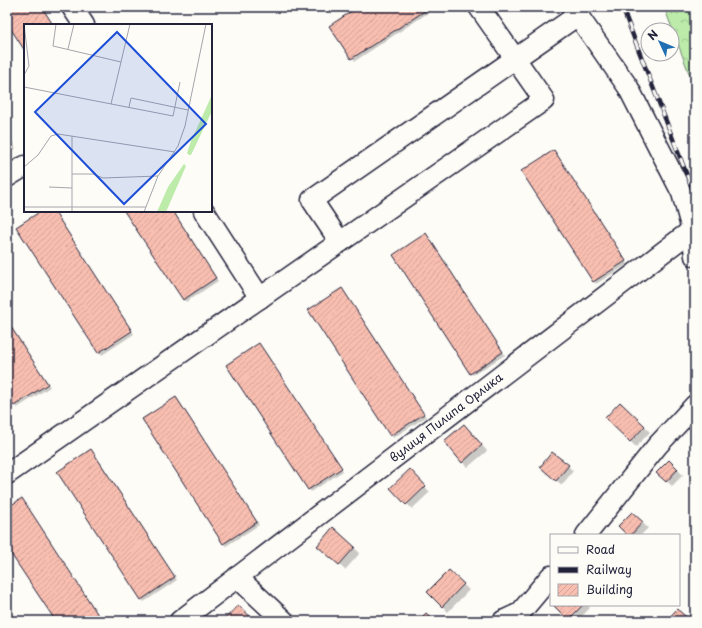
<svg xmlns="http://www.w3.org/2000/svg" width="702" height="628" font-family="'Playpen Sans',sans-serif">
<style>
.forest{fill:url(#forest-crowns);stroke:#6f8672}
.shadow{fill:#0003}
.building{fill:url(#building-hatch);stroke:#22223b}
.lines{fill:none;stroke-linecap:round;stroke-linejoin:round}
.minor-casing{stroke:#22223b;stroke-width:23}
.minor{stroke:#fdfcf7;stroke-width:20}
.rail-casing{stroke:#22223b;stroke-width:4.5}
.rail{stroke:#fdfcf7;stroke-width:3;stroke-dasharray:9;stroke-linecap:butt}
.labels{text-anchor:middle;stroke-width:3;stroke-linejoin:round;paint-order:stroke}
.street-label{font-size:12px;fill:#22223b;stroke:#fdfcf7}
.inset-road{fill:none;stroke:#a5a5ac;stroke-width:1}
.view{fill:#1d4ed8;fill-opacity:0.15;stroke:#1d4ed8;stroke-width:2}
.inset-edge{fill:none;stroke:#22223b;stroke-width:2}
</style>
<defs>
<pattern id="forest-crowns" width="20" height="18" patternUnits="userSpaceOnUse"><rect width="20" height="18" fill="#bcebaa"/><path d="M2 6a3 3 0 1 1 6 0M12 15a3 3 0 1 1 6 0" fill="none" stroke="#a1c993"/></pattern>
<pattern id="building-hatch" width="6" height="6" patternUnits="userSpaceOnUse"><rect width="6" height="6" fill="#f8beb0"/><path d="M-1 1l2-2M0 6l6-6M5 7l2-2" fill="none" stroke="#d4a398"/></pattern>
</defs>
<rect width="100%" height="100%" fill="#fdfcf7"/>
<filter id="ink" filterUnits="userSpaceOnUse"><feTurbulence type="fractalNoise" baseFrequency=".025" numOctaves="2"/><feDisplacementMap in="SourceGraphic" scale="8" xChannelSelector="R" yChannelSelector="G"/><feConvolveMatrix kernelMatrix="1 2 1 2 8 2 1 2 1" color-interpolation-filters="sRGB"/></filter>
<g filter="url(#ink)">
<path class="forest" d="M 664,7 L 695,7 L 695,89 Z"/>
<path class="shadow" d="M 360,7 L 437,7 L 355,61 L 331,26 Z
M 7,135 L 16,149 L 7,155 Z
M 554,151 L 628,264 L 596,284 L 523,171 Z
M 43,211 L 54,211 L 134,334 L 102,355 L 18,227 Z
M 125,211 L 173,211 L 218,281 L 186,302 Z
M 428,237 L 505,355 L 473,375 L 471,373 Z
M 344,292 L 426,417 L 393,438 L 309,311 Z
M 7,321 L 50,387 L 17,408 L 7,393 Z
M 259,344 L 343,471 L 311,492 L 227,365 Z
M 176,398 L 259,525 L 226,546 L 144,420 Z
M 620,403 L 650,432 L 636,447 L 606,418 Z
M 470,431 L 487,451 L 468,467 L 463,462 Z
M 94,453 L 177,580 L 144,602 L 142,599 Z
M 669,461 L 683,475 L 672,486 L 658,473 Z
M 568,466 L 573,471 L 562,485 L 547,473 Z
M 410,471 L 430,492 L 412,509 L 392,488 Z
M 632,513 L 648,528 L 641,535 L 628,535 Z
M 333,529 L 360,553 L 345,570 L 324,551 Z
M 449,571 L 469,590 L 448,612 L 429,592 Z
M 554,605 L 588,605 L 590,608 L 577,621 L 570,621 Z"/>
<path class="building" d="M 7,7 L 42,7 L 53,25 L 25,25 L 25,51 L 7,23 Z
M 358,7 L 431,7 L 351,59 L 329,26 Z
M 7,135 L 14,146 L 7,151 Z
M 554,150 L 626,261 L 593,282 L 521,171 Z
M 41,211 L 54,211 L 132,331 L 98,353 L 16,227 Z
M 124,211 L 173,211 L 216,278 L 183,300 Z
M 426,233 L 503,352 L 470,374 L 393,255 Z
M 342,288 L 424,414 L 390,436 L 308,310 Z
M 7,321 L 48,384 L 14,406 L 7,395 Z
M 259,343 L 342,468 L 308,490 L 226,365 Z
M 176,397 L 257,522 L 223,544 L 142,419 Z
M 620,402 L 645,426 L 630,442 L 605,418 Z
M 464,424 L 482,445 L 462,463 L 444,441 Z
M 91,449 L 175,577 L 141,600 L 57,472 Z
M 552,452 L 569,465 L 556,481 L 540,467 Z
M 669,460 L 678,469 L 666,482 L 656,473 Z
M 410,469 L 426,486 L 406,505 L 390,488 Z
M 22,498 L 102,621 L 55,621 L 51,614 L 7,548 L 7,508 Z
M 632,512 L 643,522 L 631,535 L 627,535 L 618,526 Z
M 333,527 L 355,547 L 339,565 L 317,546 Z
M 449,570 L 464,584 L 442,607 L 427,592 Z
M 238,605 L 255,621 L 223,621 Z
M 553,605 L 583,605 L 568,620 Z
M 677,609 L 691,621 L 666,621 Z
M 426,613 L 435,621 L 418,621 Z"/>
<g class="lines">
<defs>
<g id="minor">
<path d="M 72,7 L 84,25"/>
<path d="M 572,7 L 628,87 L 682,193 L 692,230 L 695,256"/>
<path d="M 7,177 L 25,166"/>
<path d="M 204,211 L 260,298"/>
<path d="M 340,242 L 312,200 L 578,15"/>
<path d="M 7,474 L 544,100 L 479,7"/>
<path d="M 586,535 L 657,446 L 695,405"/>
<path d="M 237,577 L 284,621"/>
<path id="s1" d="M 180,621 L 692,230"/>
<path d="M 503,621 L 520,613 L 551,576"/>
</g>
</defs>
<use href="#minor" class="minor-casing"/>
<use href="#minor" class="minor"/>
<defs>
<path id="rail" d="M 622,7 L 695,196"/>
</defs>
<use href="#rail" class="rail-casing"/>
<use href="#rail" class="rail"/>
</g>
</g>
<g class="labels">
<g class="street-label">
<text dy="4" stroke="none"><textPath href="#s1" startOffset="335">вулиця Пилипа Орлика</textPath></text>
</g>
</g>
<g transform="translate(24 24)">
<rect width="188" height="188" fill="#fdfcf7"/>
<path d="M 188,71 L 188,87 L 167,131 L 165,131 L 163,129 L 167,117 ZM 160,140 L 162,142 L 142,188 L 133,188 L 144,163 Z" fill="#bcebaa"/>
<path class="inset-road" d="M 32,0 L 29,22 L 97,38M 44,25 L 50,0M 0,51 L 5,42 L 0,0M 0,63 L 149,92 L 156,58M 87,80 L 106,0M 105,83 L 107,74 L 164,86M 48,112 L 48,188M 0,143 L 14,131 L 27,112 L 34,110 L 151,128M 48,150 L 69,150 L 79,154 L 134,152M 25,163 L 48,164M 0,183 L 122,183M 120,188 L 134,152 L 154,122 L 161,102 L 182,0"/>
<path class="view" d="M 93,8 L 182,100 L 100,180 L 11,88 Z"/>
<rect width="188" height="188" class="inset-edge"/>
</g>
<rect width="702" height="628" fill="none" stroke="#fdfcf7" stroke-width="24"/>
<rect x="12" y="12" width="678" height="604" fill="none" stroke="#22223b" stroke-width="1.5" filter="url(#ink)"/>
<rect x="550" y="534" width="130" height="72" fill="#fdfcf7" stroke="#a5a5ac"/>
<rect x="558" y="547" width="20" height="6" fill="#fdfcf7" stroke="#a5a5ac"/>
<text x="586" y="554" font-size="12" fill="#22223b">Road</text>
<rect x="558" y="567" width="20" height="6" fill="#22223b" stroke="#a5a5ac"/>
<text x="586" y="574" font-size="12" fill="#22223b">Railway</text>
<rect x="558" y="584" width="20" height="12" fill="url(#building-hatch)" stroke="#a5a5ac"/>
<text x="586" y="594" font-size="12" fill="#22223b">Building</text>
<g transform="translate(660 42) rotate(314)"><circle r="19" fill="#fdfcf7" stroke="#a5a5ac"/>
<path d="M0-3L7 15L0 10L-7 15Z" fill="#1f6fb2"/>
<text y="-6" font-size="11" font-weight="bold" text-anchor="middle" fill="#22223b">N</text>
</g>
</svg>
